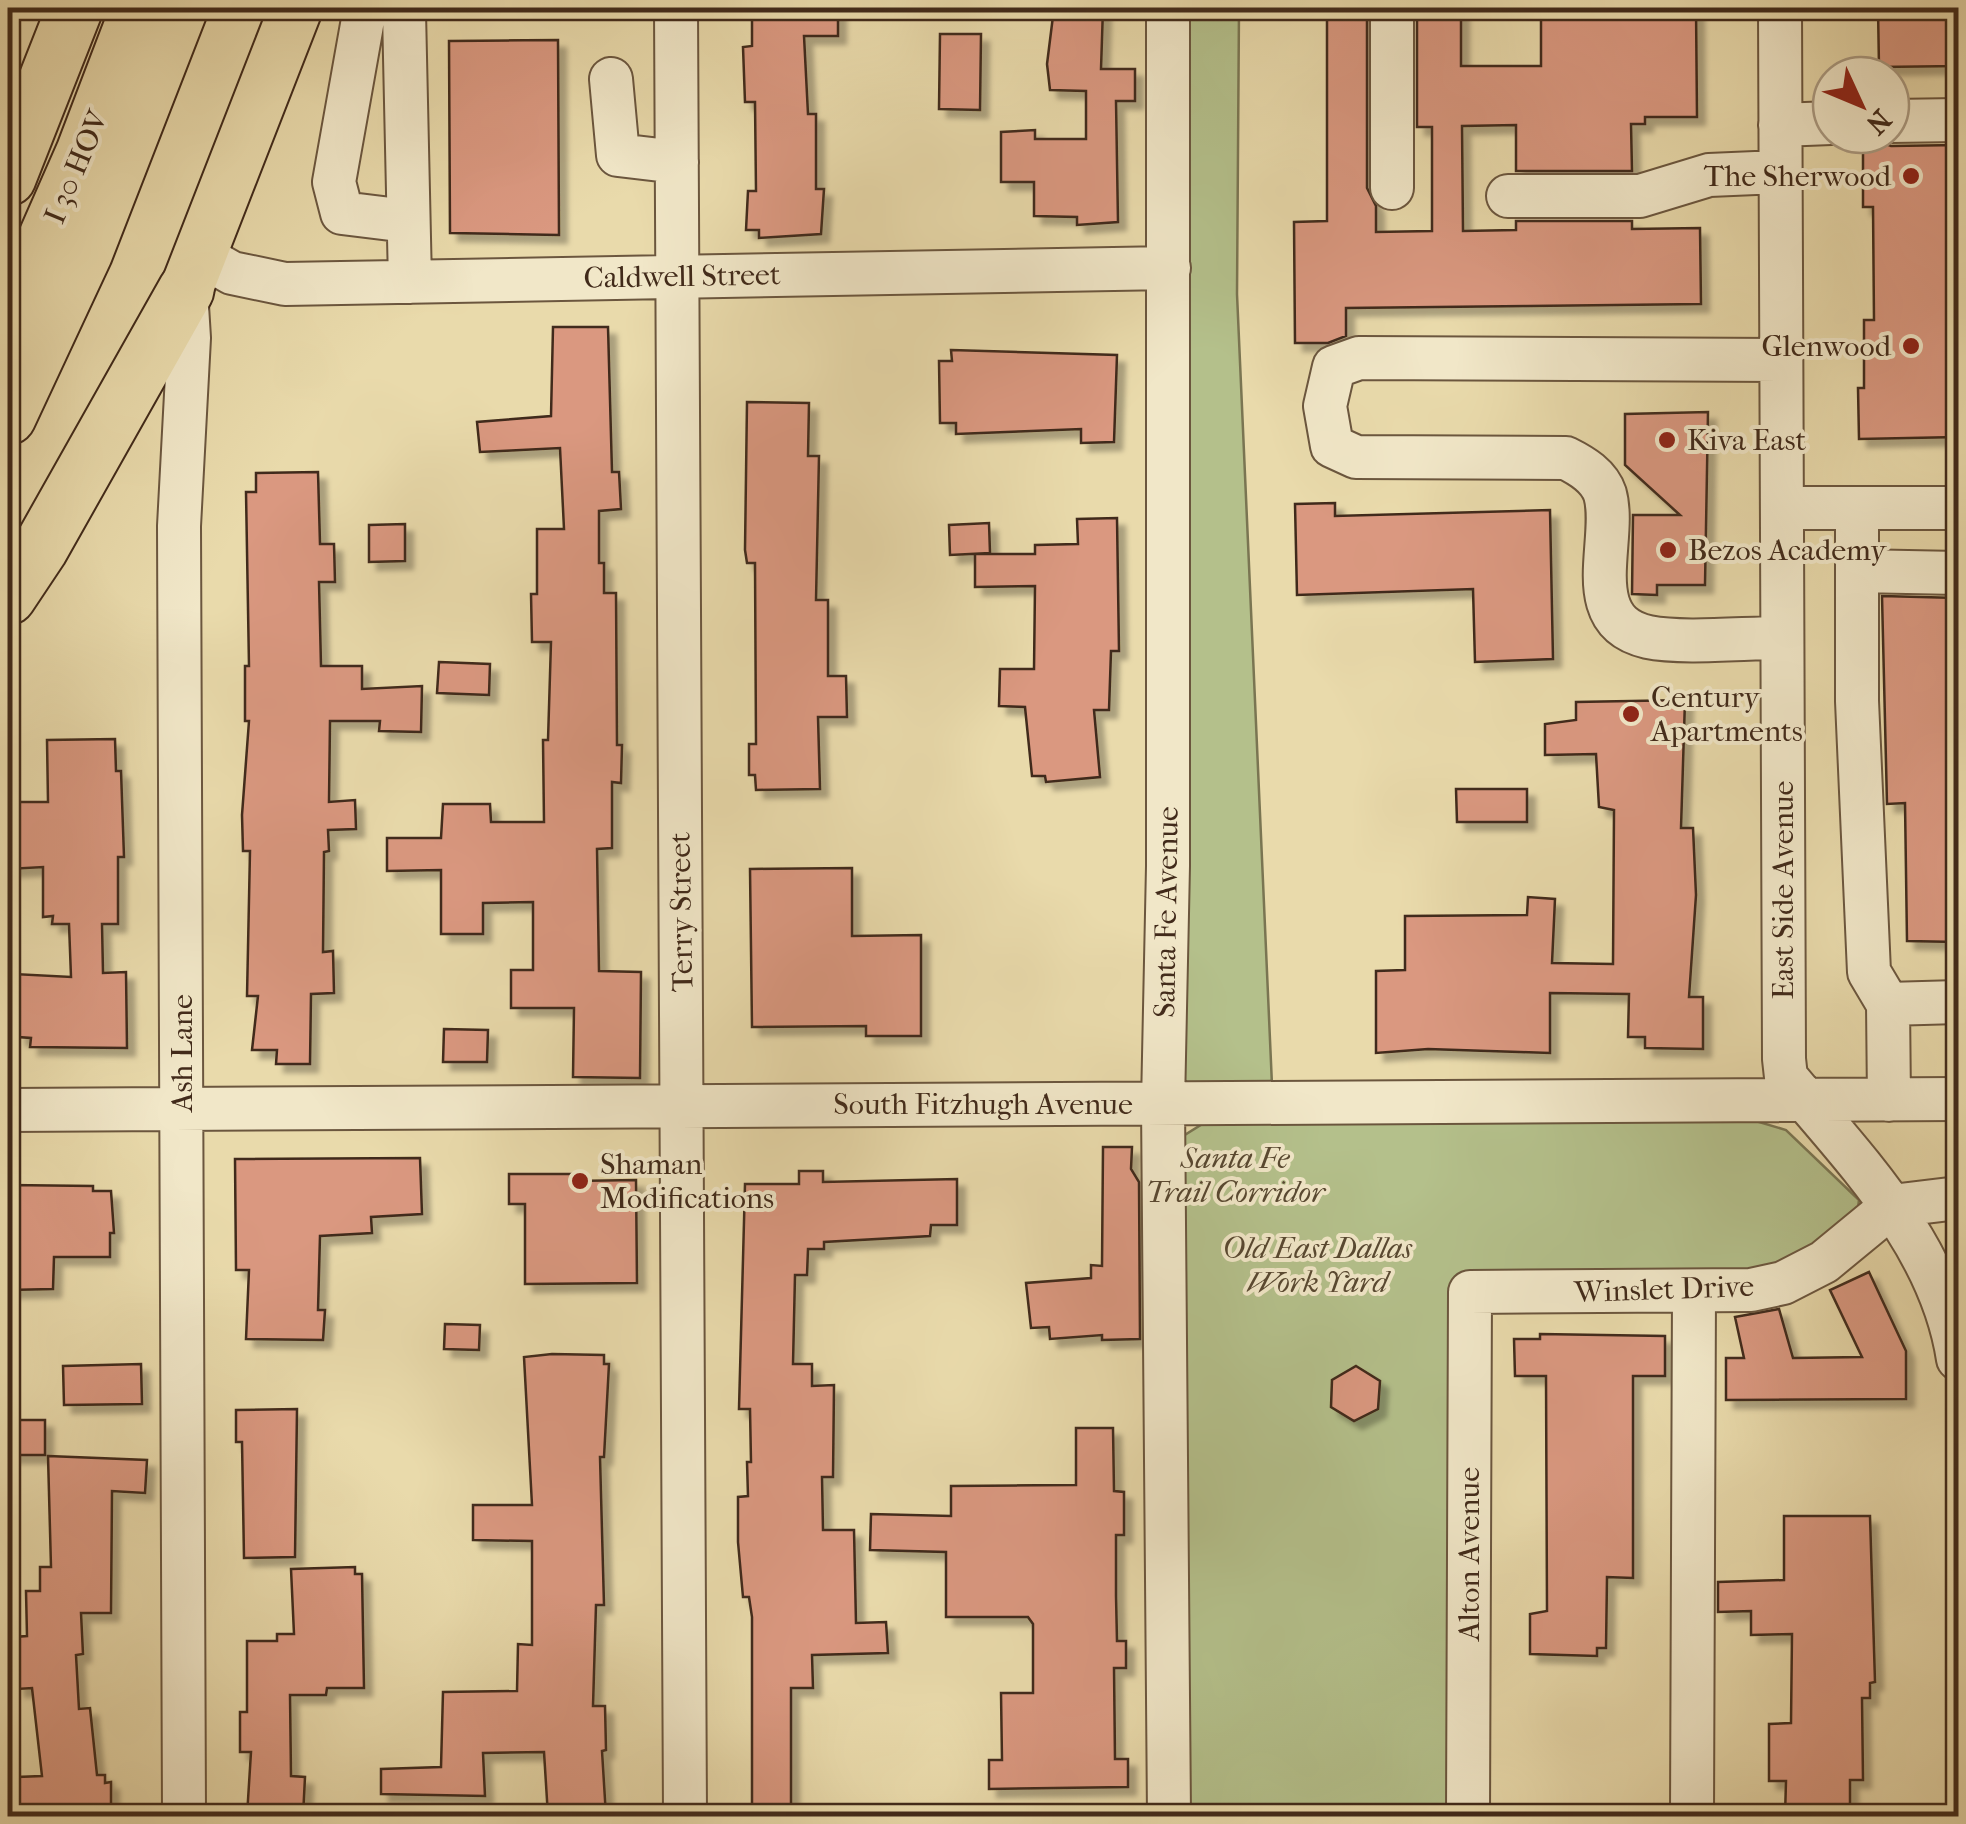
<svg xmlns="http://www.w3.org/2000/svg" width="1966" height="1824" font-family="'IM FELL French Canon',serif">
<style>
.green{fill:#b4c08b;stroke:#7a7552;stroke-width:2.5}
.building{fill:#da9880;stroke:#412a1a;stroke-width:2.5;filter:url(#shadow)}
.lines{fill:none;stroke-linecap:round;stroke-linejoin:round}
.minor-casing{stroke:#6b563e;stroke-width:46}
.major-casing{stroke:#412a1a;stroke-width:56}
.highway-casing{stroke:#412a1a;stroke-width:59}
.minor{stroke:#f1e7c8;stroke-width:42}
.major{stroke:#e9daab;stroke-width:52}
.highway{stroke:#e9daab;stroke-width:55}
.poi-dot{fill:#8f2418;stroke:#f1e7c8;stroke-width:4}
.labels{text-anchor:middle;stroke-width:8;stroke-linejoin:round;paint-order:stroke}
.street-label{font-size:30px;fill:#412a1a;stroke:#f1e7c8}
.poi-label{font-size:30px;fill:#412a1a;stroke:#f1e7c8;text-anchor:start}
.park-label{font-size:30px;font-style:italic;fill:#584831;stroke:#f1e7c8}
</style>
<defs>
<filter id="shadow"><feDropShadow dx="8" dy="8" stdDeviation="2.5" flood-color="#0004"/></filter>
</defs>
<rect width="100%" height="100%" fill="#e9daab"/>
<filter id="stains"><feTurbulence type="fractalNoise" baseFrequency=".002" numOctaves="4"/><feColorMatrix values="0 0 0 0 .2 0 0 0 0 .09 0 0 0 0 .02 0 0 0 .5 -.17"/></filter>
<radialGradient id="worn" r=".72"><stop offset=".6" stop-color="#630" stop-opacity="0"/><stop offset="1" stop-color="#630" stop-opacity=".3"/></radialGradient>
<path class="green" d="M 1180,8 L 1239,8 L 1237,294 L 1272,1085 L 1749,1119 L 1786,1130 L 1859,1200 L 1857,1216 L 1781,1273 L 1452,1283 L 1452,1816 L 1185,1816 L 1180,1138 L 1207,1121 L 1184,1084 Z"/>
<path class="building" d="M 752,8 L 838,8 L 838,36 L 804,36 L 808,114 L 816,114 L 816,189 L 824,189 L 821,234 L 759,238 L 759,230 L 746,230 L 748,191 L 756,191 L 755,102 L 745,102 L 743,47 L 752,46 Z
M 1054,8 L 1103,8 L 1101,69 L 1135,69 L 1135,101 L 1116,101 L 1118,222 L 1077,225 L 1077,217 L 1034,216 L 1034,182 L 1001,182 L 1001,132 L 1035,130 L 1035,139 L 1086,139 L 1086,91 L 1050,90 L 1047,64 Z
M 1327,8 L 1367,8 L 1367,188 L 1376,206 L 1376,232 L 1432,231 L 1432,127 L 1417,127 L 1417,8 L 1461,8 L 1461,66 L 1541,66 L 1541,8 L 1696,8 L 1697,117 L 1645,117 L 1645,124 L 1631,124 L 1632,171 L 1516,171 L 1516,125 L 1462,126 L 1463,231 L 1516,230 L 1516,221 L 1632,221 L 1632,229 L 1700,228 L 1701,304 L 1346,308 L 1346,336 L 1328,343 L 1295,343 L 1294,222 L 1327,221 Z
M 1878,8 L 1958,8 L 1958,66 L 1879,67 Z
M 940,34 L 981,34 L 980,110 L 939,109 Z
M 558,40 L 559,235 L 450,233 L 449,41 Z
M 1863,135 L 1891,146 L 1958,145 L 1958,437 L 1859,439 L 1858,388 L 1864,388 L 1864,320 L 1874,320 L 1873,207 L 1863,207 Z
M 553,327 L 608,327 L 612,472 L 619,472 L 621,509 L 599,511 L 599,563 L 604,563 L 604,593 L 616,593 L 617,745 L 622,745 L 621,783 L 612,782 L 612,848 L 597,849 L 599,971 L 641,972 L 640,1078 L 573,1077 L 574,1008 L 511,1008 L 511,970 L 533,970 L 533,902 L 483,903 L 483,934 L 441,934 L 441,870 L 387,871 L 387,838 L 441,838 L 443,804 L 490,804 L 491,822 L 544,822 L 543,740 L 548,740 L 551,642 L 532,642 L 531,594 L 537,594 L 537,529 L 564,529 L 560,448 L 480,452 L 477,422 L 551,416 Z
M 951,350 L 1117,355 L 1114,442 L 1081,443 L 1081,429 L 956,434 L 956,423 L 940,423 L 939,361 L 952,361 Z
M 747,402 L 809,403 L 808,456 L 819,456 L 816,600 L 828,600 L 828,676 L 846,676 L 847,717 L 818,717 L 820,789 L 756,790 L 755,775 L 749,775 L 749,744 L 756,744 L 755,563 L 747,563 L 745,550 Z
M 1708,412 L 1705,585 L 1657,585 L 1657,595 L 1632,594 L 1633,515 L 1680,515 L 1625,465 L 1625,414 Z
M 318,472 L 320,544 L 334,544 L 335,582 L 319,582 L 321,666 L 362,666 L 362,689 L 422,686 L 421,732 L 379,731 L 380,721 L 330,721 L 329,802 L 355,800 L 356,829 L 328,830 L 329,851 L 324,852 L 323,952 L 333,951 L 334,993 L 311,994 L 310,1064 L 276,1064 L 277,1050 L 252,1050 L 258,996 L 247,996 L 250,851 L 243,851 L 242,815 L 249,721 L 245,721 L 245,666 L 249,666 L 246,492 L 256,492 L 256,473 Z
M 1335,503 L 1335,516 L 1550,510 L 1553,659 L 1475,662 L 1473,589 L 1297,595 L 1295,504 Z
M 1117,518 L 1119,651 L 1111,651 L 1109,710 L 1094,710 L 1100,777 L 1046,782 L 1045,776 L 1032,776 L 1025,707 L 999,706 L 1000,669 L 1034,669 L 1035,586 L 975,587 L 975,554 L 1035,554 L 1035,545 L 1078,544 L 1077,519 Z
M 989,523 L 990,553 L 950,555 L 949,525 Z
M 405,524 L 405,561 L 369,562 L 369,525 Z
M 1882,596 L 1958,598 L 1958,942 L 1907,941 L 1905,803 L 1887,804 Z
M 439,662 L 490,664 L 489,695 L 437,693 Z
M 1685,700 L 1681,828 L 1693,828 L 1696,895 L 1689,997 L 1703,997 L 1703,1049 L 1645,1048 L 1645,1037 L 1628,1037 L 1629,994 L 1550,993 L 1550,1053 L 1428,1049 L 1376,1053 L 1376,971 L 1405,970 L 1405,916 L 1527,915 L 1528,897 L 1555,899 L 1552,963 L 1613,964 L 1614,810 L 1599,807 L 1596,754 L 1545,755 L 1545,724 L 1576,720 L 1576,702 Z
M 115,739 L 116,771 L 121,771 L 124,857 L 118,857 L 118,924 L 102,924 L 103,973 L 126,972 L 127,1048 L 30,1047 L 31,1038 L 18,1037 L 18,1023 L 11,1023 L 14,974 L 71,977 L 69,924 L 52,924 L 53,916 L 43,917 L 43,867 L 8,869 L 8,802 L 48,802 L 47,740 Z
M 1456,789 L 1527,789 L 1527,822 L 1457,822 Z
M 852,868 L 852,936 L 921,935 L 921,1036 L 866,1036 L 866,1026 L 752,1027 L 750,869 Z
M 444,1029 L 488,1030 L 487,1062 L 443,1062 Z
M 1103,1147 L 1132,1147 L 1131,1169 L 1139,1182 L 1140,1339 L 1102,1340 L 1102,1335 L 1050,1339 L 1049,1327 L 1031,1328 L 1026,1283 L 1091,1278 L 1091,1265 L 1102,1266 Z
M 420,1158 L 422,1214 L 371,1217 L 372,1233 L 320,1236 L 318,1310 L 325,1310 L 323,1340 L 246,1339 L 249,1270 L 236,1270 L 235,1159 Z
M 799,1171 L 823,1171 L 823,1182 L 957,1179 L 957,1225 L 931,1225 L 930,1236 L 824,1242 L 824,1249 L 808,1249 L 807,1275 L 795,1275 L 793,1364 L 812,1364 L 812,1386 L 834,1385 L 833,1477 L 822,1477 L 823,1530 L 854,1530 L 856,1623 L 886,1622 L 888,1653 L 812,1655 L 813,1688 L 791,1688 L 791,1816 L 752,1816 L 752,1617 L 749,1597 L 743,1597 L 738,1542 L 738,1497 L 748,1496 L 747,1462 L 751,1462 L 750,1409 L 739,1409 L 745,1184 L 799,1184 Z
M 509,1174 L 574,1174 L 574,1181 L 636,1180 L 637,1283 L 525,1284 L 525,1204 L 509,1204 Z
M 8,1185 L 93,1186 L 93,1191 L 111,1191 L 114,1233 L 110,1233 L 110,1257 L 54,1257 L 53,1289 L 8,1290 Z
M 1869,1272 L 1906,1351 L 1906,1399 L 1726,1400 L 1726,1358 L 1744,1358 L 1735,1317 L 1779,1309 L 1793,1358 L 1862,1357 L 1830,1290 Z
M 445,1324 L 480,1325 L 479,1350 L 444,1349 Z
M 1540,1334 L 1665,1336 L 1665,1376 L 1633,1376 L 1633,1578 L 1607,1577 L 1606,1648 L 1597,1648 L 1597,1656 L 1530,1654 L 1530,1614 L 1547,1611 L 1546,1376 L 1515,1376 L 1514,1339 L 1540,1339 Z
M 552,1354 L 604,1355 L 604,1364 L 609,1364 L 604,1457 L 600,1457 L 604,1605 L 596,1605 L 593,1706 L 605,1706 L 606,1750 L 602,1751 L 606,1816 L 548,1816 L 544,1752 L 483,1753 L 485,1796 L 381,1794 L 381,1769 L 441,1767 L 443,1692 L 517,1691 L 518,1644 L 532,1645 L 532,1541 L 473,1540 L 473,1505 L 532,1505 L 524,1357 Z
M 141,1364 L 142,1404 L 64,1405 L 63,1366 Z
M 1356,1366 L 1380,1381 L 1378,1409 L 1354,1421 L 1331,1407 L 1332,1380 Z
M 297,1409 L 295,1557 L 244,1558 L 242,1442 L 236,1442 L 236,1410 Z
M 8,1420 L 45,1420 L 45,1455 L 8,1455 Z
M 1076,1428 L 1113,1428 L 1114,1491 L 1124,1492 L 1124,1535 L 1116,1535 L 1116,1596 L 1117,1641 L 1126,1641 L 1126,1668 L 1114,1668 L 1115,1759 L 1128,1759 L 1128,1787 L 989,1789 L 989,1760 L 1002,1760 L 1001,1693 L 1033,1693 L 1033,1624 L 1028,1617 L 946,1617 L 946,1552 L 870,1550 L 871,1514 L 951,1516 L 951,1486 L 1076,1485 Z
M 48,1456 L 147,1460 L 145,1493 L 112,1491 L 111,1613 L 81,1613 L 83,1654 L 76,1655 L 79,1709 L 90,1708 L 97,1775 L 105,1775 L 105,1783 L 111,1782 L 111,1816 L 19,1816 L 17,1777 L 42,1776 L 32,1688 L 17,1689 L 14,1637 L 27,1636 L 26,1591 L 40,1591 L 40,1567 L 51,1567 Z
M 1784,1516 L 1870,1516 L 1875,1682 L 1870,1683 L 1870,1698 L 1862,1698 L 1863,1780 L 1850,1780 L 1850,1816 L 1785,1816 L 1786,1781 L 1769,1781 L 1769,1724 L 1791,1723 L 1792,1634 L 1751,1635 L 1751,1611 L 1718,1612 L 1718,1582 L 1784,1580 Z
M 355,1567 L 355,1574 L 362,1574 L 364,1688 L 327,1688 L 326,1695 L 290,1695 L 291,1776 L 305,1777 L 303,1816 L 247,1816 L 251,1752 L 240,1752 L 240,1712 L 247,1712 L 247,1641 L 277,1641 L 277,1634 L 294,1634 L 291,1569 Z"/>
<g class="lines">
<defs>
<path id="minor" d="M 365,8 L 334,182 L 342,213 L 407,221
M 408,8 L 404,12 L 410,282
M 676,8 L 685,1816
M 1168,8 L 1168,866 L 1163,1104 L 1169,1816
M 1780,8 L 1784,1059 L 1786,1077 C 1856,1161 1941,1246 1958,1359
M 611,79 L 618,155 L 677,162
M 1891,121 L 1958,120
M 1780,125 L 1831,123
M 1392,188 L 1392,8
M 1508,196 L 1640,196 L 1709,175 L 1779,172
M 202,256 L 232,273 L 285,284 L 1169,268
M 1780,360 L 1359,358 L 1334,367 L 1325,406 L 1332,446 L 1356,457 L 1566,458 C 1582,466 1599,476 1605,494 C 1618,540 1577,621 1648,637 C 1682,644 1744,638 1781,638
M 1783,508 L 1958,508
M 1857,508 L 1857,701 L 1869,972 L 1888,1004
M 1857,571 L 1958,573
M 1889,1100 L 1888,1004 L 1958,1002
M 8,1110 L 1958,1099
M 184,1816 L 179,526 L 189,338 L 186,290
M 1468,1816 L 1470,1292 L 1751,1290 L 1783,1283 L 1824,1262 L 1892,1206 L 1958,1198
M 1692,1816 L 1694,1293"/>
<path id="major" d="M 186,290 L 296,8"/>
<path id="highway" d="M 8,178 L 75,8
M 8,325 L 84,152 L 139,8
M 8,417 L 85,252 L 180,8
M 8,597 L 40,549 L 186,290"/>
</defs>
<use href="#minor" class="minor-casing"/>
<use href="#major" class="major-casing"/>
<use href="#highway" class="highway-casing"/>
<use href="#minor" class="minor"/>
<use href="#major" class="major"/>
<use href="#highway" class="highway"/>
</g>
<g class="poi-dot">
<circle cx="1911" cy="176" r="10"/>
<circle cx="1911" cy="346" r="10"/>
<circle cx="1667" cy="440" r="10"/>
<circle cx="1668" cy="550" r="10"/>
<circle cx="1631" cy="714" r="10"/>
<circle cx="580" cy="1181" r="10"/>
</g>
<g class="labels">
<g class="street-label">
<text transform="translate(76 167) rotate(-67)" y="10">I 30 HOV</text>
<text transform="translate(682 276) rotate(-1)" y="10">Caldwell Street</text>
<text transform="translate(1783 890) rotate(-90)" y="10">East Side Avenue</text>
<text transform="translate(681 912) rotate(-91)" y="10">Terry Street</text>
<text transform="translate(1166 912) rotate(-89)" y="10">Santa Fe Avenue</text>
<text transform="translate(182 1053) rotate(-90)" y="10">Ash Lane</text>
<text x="983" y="1114">South Fitzhugh Avenue</text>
<text transform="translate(1664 1289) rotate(-2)" y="10">Winslet Drive</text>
<text transform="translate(1469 1554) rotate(-90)" y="10">Alton Avenue</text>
</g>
<g class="poi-label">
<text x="1891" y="186" text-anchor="end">The Sherwood</text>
<text x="1891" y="356" text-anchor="end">Glenwood</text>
<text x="1687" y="450">Kiva East</text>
<text x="1688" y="560">Bezos Academy</text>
<text x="1651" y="707">Century<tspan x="1651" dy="34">Apartments</tspan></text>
<text x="600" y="1174">Shaman<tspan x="600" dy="34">Modifications</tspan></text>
</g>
<g class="park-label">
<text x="1235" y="1168">Santa Fe<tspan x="1235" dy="34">Trail Corridor</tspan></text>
<text x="1317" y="1258">Old East Dallas<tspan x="1317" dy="34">Work Yard</tspan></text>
</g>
</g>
<rect width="1966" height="1824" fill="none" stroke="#e9daab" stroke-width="40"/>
<rect x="10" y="10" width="1946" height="1804" fill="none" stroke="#412a1a" stroke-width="5"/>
<rect x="20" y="20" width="1926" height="1784" fill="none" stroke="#412a1a" stroke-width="2.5"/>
<g transform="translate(1861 105) rotate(134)"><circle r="48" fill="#f1e7c8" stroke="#ab9b82" stroke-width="2.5"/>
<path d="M0-8L18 38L0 25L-18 38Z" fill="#8f2418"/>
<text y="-15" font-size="28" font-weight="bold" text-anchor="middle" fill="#412a1a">N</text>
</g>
<rect width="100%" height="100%" filter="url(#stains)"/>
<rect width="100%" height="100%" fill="url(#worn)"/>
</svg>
